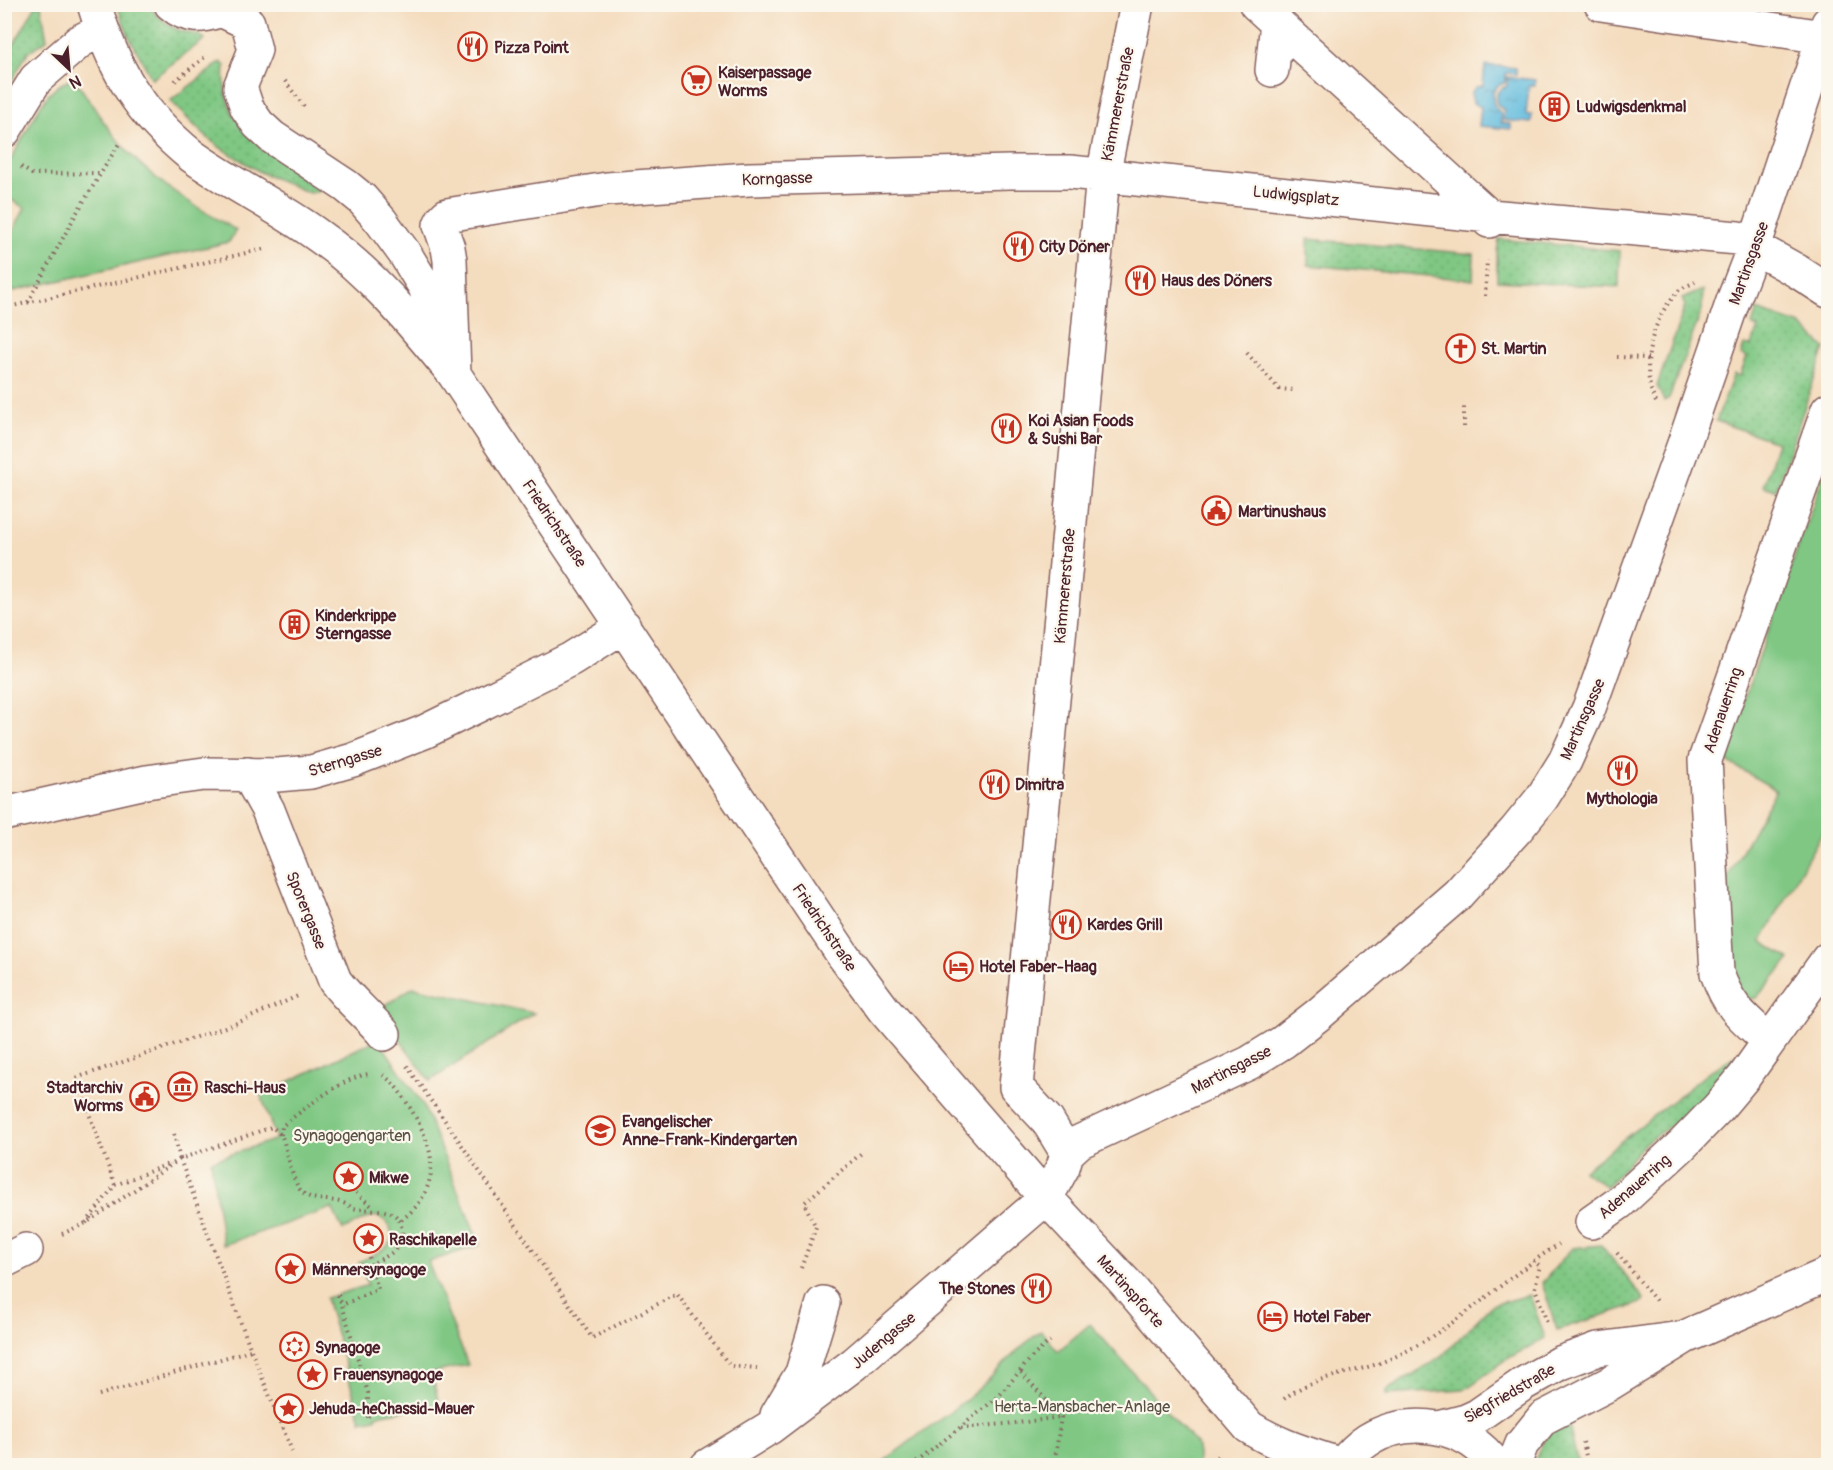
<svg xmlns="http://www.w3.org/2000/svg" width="1833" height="1470" font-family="Pangolin,sans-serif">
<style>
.grass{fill:url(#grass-dots);stroke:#647357;stroke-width:1.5}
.green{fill:#7fc783;stroke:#647357;stroke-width:1.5}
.water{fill:url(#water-ripples);stroke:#556d84;stroke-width:1.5}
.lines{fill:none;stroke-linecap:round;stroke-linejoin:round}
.minor-casing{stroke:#86615e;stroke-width:36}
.major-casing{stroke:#86615e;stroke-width:36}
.path{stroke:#86615e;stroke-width:4;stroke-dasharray:1.5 4.5;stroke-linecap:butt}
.minor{stroke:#fff;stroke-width:33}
.major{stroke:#fff;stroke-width:33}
.labels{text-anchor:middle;stroke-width:4.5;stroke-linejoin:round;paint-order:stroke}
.poi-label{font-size:16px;font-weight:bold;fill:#4a1f2b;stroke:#fbf7ec;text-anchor:start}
.street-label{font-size:16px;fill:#4a1f2b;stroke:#fbf7ec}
.park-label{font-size:16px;fill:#5a5145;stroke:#fbf7ec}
</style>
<defs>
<pattern id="grass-dots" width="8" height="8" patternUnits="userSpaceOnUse" patternTransform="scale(1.5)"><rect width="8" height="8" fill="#7fc783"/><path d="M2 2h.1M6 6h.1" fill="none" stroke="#6faa71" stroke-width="1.8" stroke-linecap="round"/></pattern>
<pattern id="water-ripples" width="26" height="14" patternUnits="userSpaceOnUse" patternTransform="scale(1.5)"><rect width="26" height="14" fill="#60bbde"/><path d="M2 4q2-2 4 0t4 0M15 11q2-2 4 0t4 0" fill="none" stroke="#5197b4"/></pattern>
</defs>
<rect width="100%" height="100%" fill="#fbf7ec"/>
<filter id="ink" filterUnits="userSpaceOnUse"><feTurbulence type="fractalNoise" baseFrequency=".0167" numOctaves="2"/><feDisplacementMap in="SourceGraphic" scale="12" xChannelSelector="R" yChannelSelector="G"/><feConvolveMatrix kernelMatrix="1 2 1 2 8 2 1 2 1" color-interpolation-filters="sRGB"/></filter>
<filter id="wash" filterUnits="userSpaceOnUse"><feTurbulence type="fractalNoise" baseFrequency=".008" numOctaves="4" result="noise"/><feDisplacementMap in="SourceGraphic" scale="24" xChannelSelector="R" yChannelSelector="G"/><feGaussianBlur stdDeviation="1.35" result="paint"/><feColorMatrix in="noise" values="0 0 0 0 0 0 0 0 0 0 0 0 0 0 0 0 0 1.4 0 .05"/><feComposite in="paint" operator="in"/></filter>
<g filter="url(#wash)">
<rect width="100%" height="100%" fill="#f4dcbe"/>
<path class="grass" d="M 36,5 L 41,5 L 47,40 L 28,52 L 5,93 L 5,60 Z
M 117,5 L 148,5 C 157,16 168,27 182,31 C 190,34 199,33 205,39 L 152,79 L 128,35 Z
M 221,62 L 225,66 C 223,86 226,101 236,119 L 325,186 L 316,192 L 309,193 L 260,172 L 219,147 L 203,134 L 170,101 Z
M 1308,239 L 1474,254 L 1473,280 L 1308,265 Z
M 1499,239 L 1620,251 L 1619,287 L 1497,281 L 1497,252 Z
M 1703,290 L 1702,310 L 1669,398 L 1664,401 L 1657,386 L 1685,306 L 1682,299 Z
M 1757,310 L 1801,325 L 1825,348 L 1776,490 L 1763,486 L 1777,442 L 1716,421 L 1734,374 L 1740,376 L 1747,357 L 1741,355 L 1744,345 L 1751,346 L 1758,328 L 1752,325 Z
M 1733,1057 L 1737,1059 L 1711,1099 L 1645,1143 L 1607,1187 L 1583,1171 L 1709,1072 Z
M 1601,1245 L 1644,1299 L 1641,1303 L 1557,1330 L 1542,1283 L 1572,1248 Z
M 1530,1295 L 1545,1338 L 1509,1358 L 1464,1390 L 1386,1395 L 1386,1391 L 1441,1357 L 1492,1305 Z
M 1568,1421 L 1578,1465 L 1533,1466 C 1542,1441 1545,1434 1568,1421 Z"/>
<path class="green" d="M 74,78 C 92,104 109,132 131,155 C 161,186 199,209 236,230 L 229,242 L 5,293 L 5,246 L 25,208 L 5,196 L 5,170 L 41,105 L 49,94 L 59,85 Z
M 1828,462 L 1828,822 L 1761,942 L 1790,959 L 1756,998 L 1744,1000 L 1735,995 L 1727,878 L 1776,790 L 1723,759 Z
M 413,987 L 534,1013 L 430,1081 L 378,1010 Z
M 378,1039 L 423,1105 L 480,1245 L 428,1262 L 468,1365 L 432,1373 L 439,1405 L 376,1415 L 376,1418 L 361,1421 L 326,1298 L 368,1285 L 359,1262 C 368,1257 382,1253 388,1245 C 398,1232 385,1213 370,1217 C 361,1220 352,1226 343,1230 L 332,1208 L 223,1245 L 211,1161 L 276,1139 L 261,1095 Z
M 1090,1324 L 1196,1444 L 1198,1454 L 1198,1465 L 879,1465 L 929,1427 L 949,1413 L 981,1387 L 1022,1346 L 1041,1331 L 1058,1351 Z"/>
<path class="water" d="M 1485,65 L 1516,68 L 1516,74 L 1506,73 L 1505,83 C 1489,86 1490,105 1501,113 L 1501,123 L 1511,124 L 1511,129 L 1479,126 L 1481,107 L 1473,103 L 1471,93 L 1476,87 L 1483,86 Z
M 1508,77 L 1535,80 L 1535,85 L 1529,85 L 1526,115 L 1532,115 L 1531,123 L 1503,120 L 1504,110 C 1492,104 1494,90 1507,86 Z"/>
</g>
<g filter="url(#ink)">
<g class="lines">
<defs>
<path id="minor" d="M 94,4 C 114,70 138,112 192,156 C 233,185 279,207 320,237 C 373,274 413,324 454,374 L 843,955 L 884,1010 L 945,1081 L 1046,1198 L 1125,1282 L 1249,1427 C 1278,1446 1309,1454 1341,1465
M 171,4 C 188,19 202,17 221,10 L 248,23 L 255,50 L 240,87 L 247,108 L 258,124 L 272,137 L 346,186 L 362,199 L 381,221 L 405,254 L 425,287 L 442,338
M 1256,4 L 1489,216 L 1489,221
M 1601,4 L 1824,37
M 1272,70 L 1277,22
M 4,131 L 36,79 L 80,41 L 102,30
M 454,374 L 450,260 L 448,248 L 440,225 L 443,219 L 447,215 L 607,189 L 749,179 L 1010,172 L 1070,172 L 1489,216 L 1738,238 L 1797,271 L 1828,291
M 248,774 L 268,810 L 335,981 C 349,1000 368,1015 384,1034
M 4,814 L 146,782 L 204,774 L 277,775 L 311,772 L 353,760 L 424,732 L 479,705 L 571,659 L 624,626
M 1769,1041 C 1743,1017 1729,1008 1717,973 L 1705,760 L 1828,410
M 1067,1153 L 1047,1120 L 1016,1087 L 1103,176 L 1137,4
M 1592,1222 L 1619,1203 L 1682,1145 L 1718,1108 L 1744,1077 L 1828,959
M 4,1261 L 26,1250
M 777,1415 L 802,1373 L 823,1303
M 1439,1428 L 1466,1421 L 1477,1416 L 1523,1384 L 1560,1363 L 1598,1349 L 1674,1339
M 707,1466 L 769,1428 L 854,1364 L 1046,1198 L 1063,1167 L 1067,1153 L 1079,1142 L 1249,1063 L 1283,1042 L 1319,1014 L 1457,895 L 1516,830 L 1542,798 L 1565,761 L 1589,708 L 1684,444 L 1733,301 L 1754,247 L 1828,23
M 1513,1466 L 1522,1444 L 1543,1418 L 1609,1384 L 1685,1337 L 1828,1274"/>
<path id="major" d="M 1341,1466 C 1349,1456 1357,1447 1368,1440 C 1409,1415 1468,1424 1496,1466"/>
</defs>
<use href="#minor" class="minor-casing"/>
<use href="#major" class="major-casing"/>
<path class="path" d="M 4,12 L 15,4
M 175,81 L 206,56
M 285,81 L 306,109
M 21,167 L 32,174 L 101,173
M 1485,296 L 1487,260
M 28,302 L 76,214 L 120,142
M 4,308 L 264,249
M 1247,353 L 1279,389 L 1293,390
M 1617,357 L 1648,358
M 1656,402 C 1640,372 1650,329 1669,302 C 1672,299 1675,294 1678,291 C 1683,287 1690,285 1695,282
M 1464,427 L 1464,405
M 407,1066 L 459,1141 L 592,1338 L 677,1294 L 730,1366 L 757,1368
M 383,1075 C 396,1084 404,1098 412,1111 C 430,1142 441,1170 419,1203 C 414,1210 406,1216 399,1222
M 174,1134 L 180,1159 L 272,1127 C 275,1130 280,1133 282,1137 C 288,1151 291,1182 303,1193 C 313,1202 330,1198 343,1203 C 349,1205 352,1209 360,1209 C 378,1211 401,1206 402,1233 C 402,1251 385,1257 371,1264 L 378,1289 L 342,1305 L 368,1393 L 368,1419
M 281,1135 L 282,1126 C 303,1110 344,1076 370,1074
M 180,1159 L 251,1350 L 292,1451
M 348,1177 L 354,1191 L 374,1208
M 115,1185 L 171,1163
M 86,1223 L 115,1185 L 76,1078 L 237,1023 L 298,996
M 62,1234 L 86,1223 L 180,1159
M 1617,1253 L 1656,1301
M 369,1257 L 371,1264
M 1533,1260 L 1540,1266 L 1535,1288 L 1548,1326
M 801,1268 L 816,1227 L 804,1203 L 864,1151
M 338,1295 L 342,1305
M 1021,1372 L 1061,1417 L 1054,1466
M 99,1395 L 251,1350
M 1284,1399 C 1311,1377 1345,1375 1377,1364 C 1388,1360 1400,1355 1410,1349 C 1463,1321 1508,1276 1559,1244
M 961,1428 L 1026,1422 L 1060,1417
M 1583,1442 L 1588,1466
M 912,1466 L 998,1397 L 1031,1358 L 1050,1341
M 1215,1466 L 1212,1462 L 1219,1455"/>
<use href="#minor" class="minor"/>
<use href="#major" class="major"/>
</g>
</g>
<defs>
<symbol id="restaurant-ring" viewBox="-11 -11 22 22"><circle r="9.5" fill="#fbf7ec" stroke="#c8321e" stroke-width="1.5"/><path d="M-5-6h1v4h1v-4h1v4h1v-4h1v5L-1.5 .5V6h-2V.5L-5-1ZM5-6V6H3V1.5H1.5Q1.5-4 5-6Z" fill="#c8321e"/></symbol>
<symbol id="supermarket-ring" viewBox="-11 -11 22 22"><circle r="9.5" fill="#fbf7ec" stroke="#c8321e" stroke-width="1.5"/><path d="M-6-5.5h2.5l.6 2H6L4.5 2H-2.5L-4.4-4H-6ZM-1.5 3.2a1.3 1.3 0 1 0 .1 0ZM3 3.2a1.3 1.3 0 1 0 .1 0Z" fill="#c8321e"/></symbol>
<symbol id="building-ring" viewBox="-11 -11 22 22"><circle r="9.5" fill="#fbf7ec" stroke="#c8321e" stroke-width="1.5"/><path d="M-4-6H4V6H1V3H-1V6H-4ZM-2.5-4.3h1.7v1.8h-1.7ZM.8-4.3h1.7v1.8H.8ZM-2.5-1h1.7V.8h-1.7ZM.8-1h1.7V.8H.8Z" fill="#c8321e"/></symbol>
<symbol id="church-ring" viewBox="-11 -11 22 22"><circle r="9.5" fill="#fbf7ec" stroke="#c8321e" stroke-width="1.5"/><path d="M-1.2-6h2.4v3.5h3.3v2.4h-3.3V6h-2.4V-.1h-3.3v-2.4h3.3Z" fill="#c8321e"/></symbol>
<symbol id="civic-ring" viewBox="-11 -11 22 22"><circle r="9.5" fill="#fbf7ec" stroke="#c8321e" stroke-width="1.5"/><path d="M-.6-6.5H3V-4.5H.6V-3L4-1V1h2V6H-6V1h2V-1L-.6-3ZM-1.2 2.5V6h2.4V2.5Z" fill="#c8321e"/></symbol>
<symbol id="hotel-ring" viewBox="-11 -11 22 22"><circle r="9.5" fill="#fbf7ec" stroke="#c8321e" stroke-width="1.5"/><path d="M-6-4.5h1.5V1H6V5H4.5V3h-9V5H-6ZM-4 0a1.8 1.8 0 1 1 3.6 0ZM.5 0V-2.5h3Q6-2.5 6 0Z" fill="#c8321e"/></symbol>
<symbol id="museum-ring" viewBox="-11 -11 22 22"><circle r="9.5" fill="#fbf7ec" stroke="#c8321e" stroke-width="1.5"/><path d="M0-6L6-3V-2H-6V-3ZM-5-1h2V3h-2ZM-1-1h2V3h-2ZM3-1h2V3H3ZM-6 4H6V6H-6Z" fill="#c8321e"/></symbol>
<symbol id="school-ring" viewBox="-11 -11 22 22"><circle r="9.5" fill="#fbf7ec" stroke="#c8321e" stroke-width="1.5"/><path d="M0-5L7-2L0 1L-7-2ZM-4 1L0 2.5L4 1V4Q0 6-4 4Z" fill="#c8321e"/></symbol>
<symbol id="sight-ring" viewBox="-11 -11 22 22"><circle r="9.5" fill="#fbf7ec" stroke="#c8321e" stroke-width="1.5"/><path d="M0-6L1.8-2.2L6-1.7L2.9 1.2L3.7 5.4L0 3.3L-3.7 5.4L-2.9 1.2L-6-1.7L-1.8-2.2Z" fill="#c8321e"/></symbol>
<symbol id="synagogue-ring" viewBox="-11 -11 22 22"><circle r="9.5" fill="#fbf7ec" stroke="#c8321e" stroke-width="1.5"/><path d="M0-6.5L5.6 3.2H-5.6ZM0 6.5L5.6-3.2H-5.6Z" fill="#c8321e"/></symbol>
</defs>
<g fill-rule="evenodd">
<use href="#restaurant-ring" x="456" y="30" width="33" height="33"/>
<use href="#supermarket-ring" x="680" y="64" width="33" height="33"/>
<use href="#building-ring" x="1538" y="90" width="33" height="33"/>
<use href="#restaurant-ring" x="1002" y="230" width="33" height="33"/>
<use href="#restaurant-ring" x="1124" y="264" width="33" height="33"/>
<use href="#church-ring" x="1444" y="332" width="33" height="33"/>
<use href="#restaurant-ring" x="990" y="412" width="33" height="33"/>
<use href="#civic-ring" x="1200" y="494" width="33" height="33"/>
<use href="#building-ring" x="278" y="608" width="33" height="33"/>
<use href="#restaurant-ring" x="1606" y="754" width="33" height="33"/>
<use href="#restaurant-ring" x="978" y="768" width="33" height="33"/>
<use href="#restaurant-ring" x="1050" y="908" width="33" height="33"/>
<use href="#hotel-ring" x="942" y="950" width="33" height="33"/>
<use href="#museum-ring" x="166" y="1070" width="33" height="33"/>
<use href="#civic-ring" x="128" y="1080" width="33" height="33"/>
<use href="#school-ring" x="584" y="1114" width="33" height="33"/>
<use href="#sight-ring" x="332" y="1160" width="33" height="33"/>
<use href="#sight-ring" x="352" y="1222" width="33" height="33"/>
<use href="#sight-ring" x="274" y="1252" width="33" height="33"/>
<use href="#restaurant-ring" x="1020" y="1272" width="33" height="33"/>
<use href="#hotel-ring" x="1256" y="1300" width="33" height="33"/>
<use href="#synagogue-ring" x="278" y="1330" width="33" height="33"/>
<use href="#sight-ring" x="296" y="1358" width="33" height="33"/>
<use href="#sight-ring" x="272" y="1392" width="33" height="33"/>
</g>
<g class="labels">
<g class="poi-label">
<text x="494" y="53">Pizza Point</text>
<text x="718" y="78">Kaiserpassage<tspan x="718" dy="18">Worms</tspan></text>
<text x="1576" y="112">Ludwigsdenkmal</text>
<text x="1039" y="252">City Döner</text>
<text x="1161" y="286">Haus des Döners</text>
<text x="1481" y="354">St. Martin</text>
<text x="1028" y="426">Koi Asian Foods<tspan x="1028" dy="18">&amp; Sushi Bar</tspan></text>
<text x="1238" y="517">Martinushaus</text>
<text x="315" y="621">Kinderkrippe<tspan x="315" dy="18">Sterngasse</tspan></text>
<text x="1015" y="790">Dimitra</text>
<text x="1622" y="804" text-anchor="middle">Mythologia</text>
<text x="1087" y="930">Kardes Grill</text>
<text x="979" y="972">Hotel Faber-Haag</text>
<text x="123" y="1093" text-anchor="end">Stadtarchiv<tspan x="123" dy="18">Worms</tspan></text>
<text x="204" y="1093">Raschi-Haus</text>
<text x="622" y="1127">Evangelischer<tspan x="622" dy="18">Anne-Frank-Kindergarten</tspan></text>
<text x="369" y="1183">Mikwe</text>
<text x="389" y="1245">Raschikapelle</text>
<text x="312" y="1275">Männersynagoge</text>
<text x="1015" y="1294" text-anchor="end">The Stones</text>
<text x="1293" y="1322">Hotel Faber</text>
<text x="315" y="1353">Synagoge</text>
<text x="333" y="1380">Frauensynagoge</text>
<text x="309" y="1414">Jehuda-heChassid-Mauer</text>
</g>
<g class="street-label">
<text transform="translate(1117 104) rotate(-79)" y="6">Kämmererstraße</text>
<text transform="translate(777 178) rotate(-2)" y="6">Korngasse</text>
<text transform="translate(1296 195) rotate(6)" y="6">Ludwigsplatz</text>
<text transform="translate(1748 263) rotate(-70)" y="6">Martinsgasse</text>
<text transform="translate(555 523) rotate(56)" y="6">Friedrichstraße</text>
<text transform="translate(1064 586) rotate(-85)" y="6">Kämmererstraße</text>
<text transform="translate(1722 710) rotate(-71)" y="6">Adenauerring</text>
<text transform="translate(1582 719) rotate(-66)" y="6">Martinsgasse</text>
<text transform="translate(345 760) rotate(-17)" y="6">Sterngasse</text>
<text transform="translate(307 910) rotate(68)" y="6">Sporergasse</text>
<text transform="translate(825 927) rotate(56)" y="6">Friedrichstraße</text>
<text transform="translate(1231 1069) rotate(-27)" y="6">Martinsgasse</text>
<text transform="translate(1634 1186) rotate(-41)" y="6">Adenauerring</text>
<text transform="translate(1131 1291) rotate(48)" y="6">Martinspforte</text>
<text transform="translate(883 1340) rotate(-40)" y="6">Judengasse</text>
<text transform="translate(1509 1393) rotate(-30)" y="6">Siegfriedstraße</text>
</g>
<g class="park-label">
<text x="352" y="1141">Synagogengarten</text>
<text x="1082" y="1412">Herta-Mansbacher-Anlage</text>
</g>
</g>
<rect width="1833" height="1470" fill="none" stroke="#fbf7ec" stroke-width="24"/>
<g transform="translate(69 69) rotate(154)" stroke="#fbf7ec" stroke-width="4.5" paint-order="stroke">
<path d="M0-4.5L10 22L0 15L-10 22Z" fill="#4a1f2b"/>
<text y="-9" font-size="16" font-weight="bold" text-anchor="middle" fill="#4a1f2b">N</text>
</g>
</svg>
